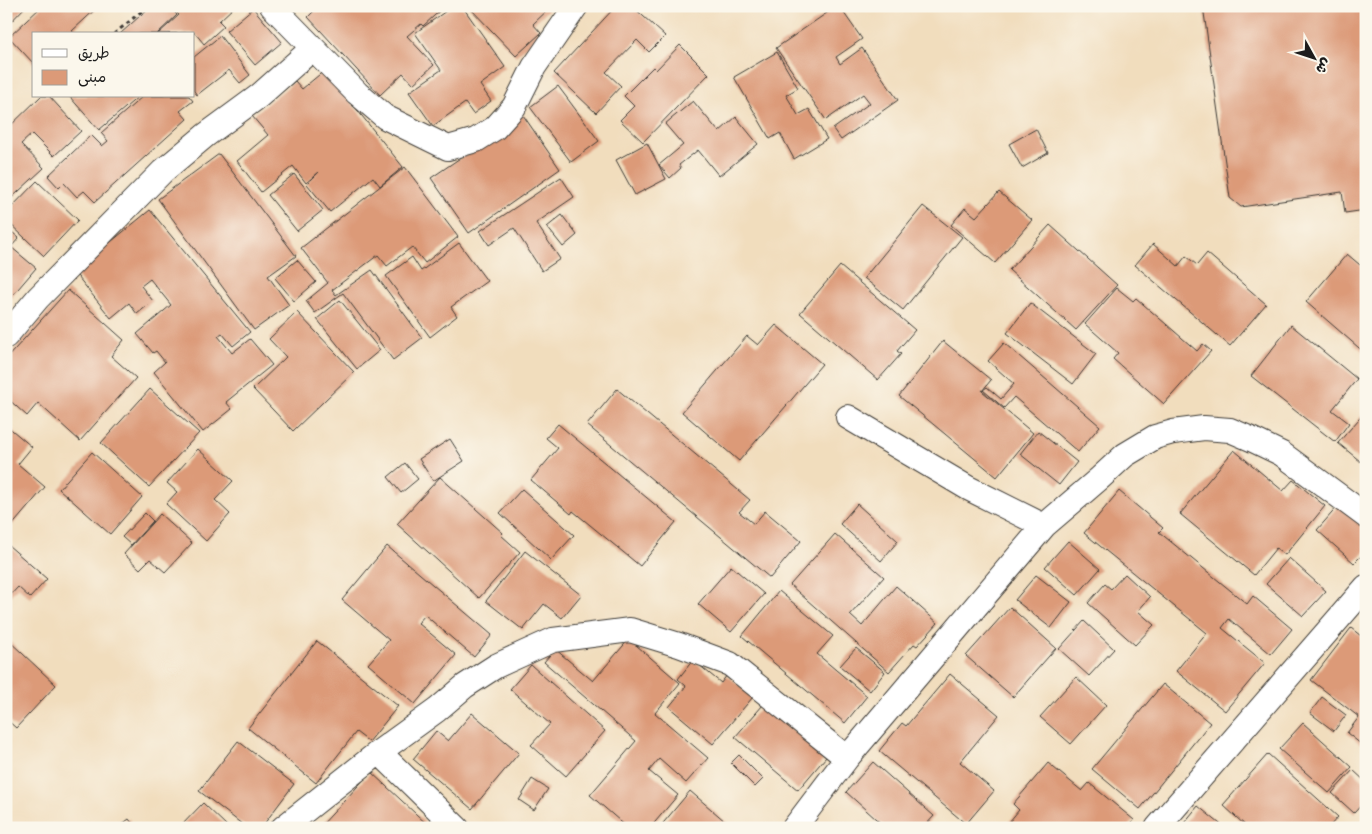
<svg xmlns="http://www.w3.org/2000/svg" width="1372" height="834" font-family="'Gochi Hand','Playpen Sans Arabic',sans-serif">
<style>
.building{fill:#dc9a78}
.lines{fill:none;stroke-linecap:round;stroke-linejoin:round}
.minor-casing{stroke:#3c3934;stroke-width:26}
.path{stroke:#3c3934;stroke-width:3;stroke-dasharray:4 4;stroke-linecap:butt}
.minor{stroke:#fff;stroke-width:24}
</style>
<rect width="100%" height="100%" fill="#fbf7ec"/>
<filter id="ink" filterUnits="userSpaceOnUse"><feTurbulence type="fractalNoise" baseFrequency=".02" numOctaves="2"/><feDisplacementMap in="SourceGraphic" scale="10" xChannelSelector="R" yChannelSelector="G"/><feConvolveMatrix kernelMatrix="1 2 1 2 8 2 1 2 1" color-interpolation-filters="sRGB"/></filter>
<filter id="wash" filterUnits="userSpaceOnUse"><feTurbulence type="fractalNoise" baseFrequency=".0096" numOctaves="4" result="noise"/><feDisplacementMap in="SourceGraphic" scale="20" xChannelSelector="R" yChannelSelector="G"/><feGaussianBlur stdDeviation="1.12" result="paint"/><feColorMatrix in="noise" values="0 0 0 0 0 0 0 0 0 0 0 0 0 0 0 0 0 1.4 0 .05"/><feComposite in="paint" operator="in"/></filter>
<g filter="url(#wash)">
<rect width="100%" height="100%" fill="#f1ddbd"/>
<g id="blocks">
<path class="building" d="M 6,6 L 26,6 L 6,27 Z
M 42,6 L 99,6 L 72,31 L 75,34 L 34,34 L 34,64 L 9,37 Z
M 151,6 L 169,6 L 177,15 L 157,34 L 120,34 Z
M 171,6 L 235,6 L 219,21 L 224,26 L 204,44 L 195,33 L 158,34 L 179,15 Z
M 319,6 L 445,6 L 423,26 L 421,24 L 407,36 L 434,65 L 413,84 L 403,73 L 380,95 L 308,17 Z
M 453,6 L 462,6 L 505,67 L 480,85 L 491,101 L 473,114 L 465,103 L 433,126 L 409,92 L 441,70 L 415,33 Z
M 468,6 L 552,6 L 533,24 L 541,33 L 516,56 Z
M 616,6 L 632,6 L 665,36 L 649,52 L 637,40 L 606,72 L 621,86 L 596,113 L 554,73 Z
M 837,6 L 839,6 L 862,39 L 836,57 L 840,64 L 862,48 L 898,100 L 841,140 L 833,129 L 870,103 L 863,94 L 826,120 L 776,48 Z
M 1203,6 L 1366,6 L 1366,210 L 1345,213 L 1342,192 L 1241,207 L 1230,198 Z
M 253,8 L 282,42 L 255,65 L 226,31 Z
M 220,36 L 250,75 L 240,83 L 229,70 L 197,95 L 194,91 L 194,57 Z
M 680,45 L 709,74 L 643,142 L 620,120 L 634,106 L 624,96 L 653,67 L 656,70 Z
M 777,52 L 798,88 L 786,95 L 798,115 L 809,109 L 827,139 L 794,159 L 780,133 L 770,139 L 734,77 Z
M 325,70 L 403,167 L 380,186 L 373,177 L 330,212 L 307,184 L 319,172 L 306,183 L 293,166 L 261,192 L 237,161 L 268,135 L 252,116 L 295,81 L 302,89 Z
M 558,86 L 599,141 L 571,162 L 530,107 Z
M 41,96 L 49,96 L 81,131 L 54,156 L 32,134 L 21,144 L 44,168 L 6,203 L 6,130 Z
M 69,96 L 139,96 L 99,130 Z
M 143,96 L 189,96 L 193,101 L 180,111 L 187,119 L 95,202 L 84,191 L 77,197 L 64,183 L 59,188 L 48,176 L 91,135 L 102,146 L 108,141 L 101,133 Z
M 693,101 L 719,132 L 736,117 L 758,144 L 719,176 L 698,150 L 679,165 L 681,168 L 670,178 L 659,165 L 683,145 L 665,124 Z
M 523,115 L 560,169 L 469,233 L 431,178 Z
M 1036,129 L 1048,153 L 1022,168 L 1009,144 Z
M 647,143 L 666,179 L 635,195 L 616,160 Z
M 219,154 L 296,256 L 268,276 L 289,305 L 254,330 L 158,199 Z
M 405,167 L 458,237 L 425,263 L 412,247 L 387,266 L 378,255 L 332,290 L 336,295 L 372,270 L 422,338 L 393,360 L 343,293 L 315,313 L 306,301 L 328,283 L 301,248 Z
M 294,174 L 323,210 L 297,231 L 268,195 Z
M 561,177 L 574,197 L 536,223 L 560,259 L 542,271 L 514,228 L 489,245 L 480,231 Z
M 37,181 L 78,220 L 44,256 L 6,220 L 6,213 Z
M 999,192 L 1032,220 L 995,263 L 951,225 L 965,208 L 976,217 Z
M 923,206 L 962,237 L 903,310 L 864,278 Z
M 150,210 L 250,332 L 233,346 L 222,333 L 218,336 L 232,353 L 250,339 L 272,365 L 226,402 L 232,409 L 203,432 L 154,372 L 165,362 L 156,351 L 153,353 L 137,334 L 171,305 L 150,279 L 141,286 L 153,301 L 137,314 L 129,303 L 111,318 L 74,272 Z
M 562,215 L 577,235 L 563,247 L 547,227 Z
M 1050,225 L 1117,285 L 1076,330 L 1009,270 Z
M 6,227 L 19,238 L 11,247 L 36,268 L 6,303 Z
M 459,243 L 487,281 L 451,307 L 457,316 L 430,337 L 386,276 L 412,257 L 421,271 Z
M 1153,244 L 1178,266 L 1186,256 L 1197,265 L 1207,253 L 1266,304 L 1230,346 L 1135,265 Z
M 1347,254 L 1366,270 L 1366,354 L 1306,302 Z
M 297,260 L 316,282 L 294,301 L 275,278 Z
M 840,266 L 915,330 L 897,351 L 901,354 L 878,380 L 800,313 Z
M 1117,288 L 1133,301 L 1136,298 L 1197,351 L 1203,344 L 1211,351 L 1164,404 L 1113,359 L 1118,353 L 1085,324 Z
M 68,290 L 124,340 L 111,356 L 136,378 L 80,441 L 38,403 L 27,416 L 6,397 L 6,359 Z
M 340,300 L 380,350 L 357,369 L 317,319 Z
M 1030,303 L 1096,354 L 1073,384 L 1007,333 Z
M 297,312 L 354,372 L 293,431 L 253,389 L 286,357 L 269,339 Z
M 776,325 L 822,364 L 739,461 L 682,412 L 747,336 L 758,345 Z
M 1291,325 L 1357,379 L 1332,410 L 1349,423 L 1335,442 L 1251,376 Z
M 943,341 L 991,380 L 982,391 L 1033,433 L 997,477 L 899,396 Z
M 1004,343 L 1100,426 L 1078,452 L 1014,397 L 1004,408 L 983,390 L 987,387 L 1001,399 L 1014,384 L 988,361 Z
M 150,389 L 199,433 L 149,487 L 101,443 Z
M 617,389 L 750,500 L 739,512 L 754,524 L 765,511 L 801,541 L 770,578 L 587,425 Z
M 1366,411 L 1366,466 L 1338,443 Z
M 558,424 L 676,522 L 640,566 L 573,511 L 571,514 L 531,480 L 558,448 L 546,438 Z
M 6,425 L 32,447 L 18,464 L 45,487 L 10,528 L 6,524 Z
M 1038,431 L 1077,462 L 1059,485 L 1020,454 Z
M 450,439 L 464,461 L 433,481 L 419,459 Z
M 198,449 L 233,481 L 215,500 L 230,514 L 206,541 L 166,504 L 177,492 L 167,483 Z
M 1234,450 L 1283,491 L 1293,480 L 1325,506 L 1285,555 L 1276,548 L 1254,575 L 1180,514 Z
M 92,452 L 142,497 L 110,534 L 59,489 Z
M 405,463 L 418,479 L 401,493 L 388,477 Z
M 440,477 L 503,533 L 501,535 L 520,552 L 479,598 L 397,524 Z
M 522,489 L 574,535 L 551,560 L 500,513 Z
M 1119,491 L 1163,528 L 1159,532 L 1247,604 L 1253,596 L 1292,629 L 1271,654 L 1229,619 L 1222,628 L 1265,663 L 1225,711 L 1176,671 L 1207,633 L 1084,533 Z
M 857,504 L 898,541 L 881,561 L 840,524 Z
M 1339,505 L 1366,529 L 1366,551 L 1354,563 L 1317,530 Z
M 145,513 L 153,521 L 131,545 L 122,537 Z
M 160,514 L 192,543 L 165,572 L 150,559 L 140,569 L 124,554 Z
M 835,534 L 884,577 L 850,615 L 862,626 L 896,586 L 938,623 L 917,646 L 914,644 L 889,672 L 790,585 Z
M 1068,541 L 1100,569 L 1077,595 L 1045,567 Z
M 8,545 L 47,579 L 30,598 L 18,587 L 6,600 L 6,547 Z
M 387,546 L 492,635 L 474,657 L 425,615 L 418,623 L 456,655 L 415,704 L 368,664 L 389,640 L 342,600 Z
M 525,551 L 581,595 L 562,618 L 544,604 L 523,630 L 486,601 Z
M 1289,558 L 1326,591 L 1303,616 L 1266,584 Z
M 731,566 L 764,594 L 731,632 L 698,604 Z
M 1125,574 L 1150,597 L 1138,611 L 1154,625 L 1135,645 L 1088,603 L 1105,584 L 1111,589 Z
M 1036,575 L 1071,602 L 1051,628 L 1015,600 Z
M 779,591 L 833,636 L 817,654 L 867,696 L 845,723 L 742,636 Z
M 1010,607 L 1056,648 L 1013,697 L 966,656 Z
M 1084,621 L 1114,649 L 1089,676 L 1059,649 Z
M 1351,628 L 1366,640 L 1366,748 L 1347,733 L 1359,717 L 1311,680 Z
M 6,638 L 56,685 L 16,728 L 6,719 Z
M 629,639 L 680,683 L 655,713 L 708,758 L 686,783 L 659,759 L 649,771 L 678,795 L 650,828 L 628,828 L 590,795 L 636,741 L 544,662 L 555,649 L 593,681 Z
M 317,641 L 398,706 L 369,742 L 356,732 L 316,783 L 248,728 Z
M 856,648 L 885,672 L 870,691 L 840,666 Z
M 693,660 L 721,683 L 727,675 L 753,697 L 713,744 L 669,707 L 686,686 L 678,679 Z
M 531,665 L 605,731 L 566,776 L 531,745 L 550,724 L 510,689 Z
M 950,674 L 999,715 L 960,762 L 994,791 L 966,824 L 879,751 L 902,723 L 906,726 Z
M 1076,677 L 1106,705 L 1071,744 L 1040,717 Z
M 1163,684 L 1210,723 L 1140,809 L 1092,769 Z
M 1322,697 L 1346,715 L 1334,731 L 1310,713 Z
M 763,705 L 826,757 L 798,790 L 735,737 Z
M 472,713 L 519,753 L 472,809 L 413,759 L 436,731 L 448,741 Z
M 1303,723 L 1352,767 L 1329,793 L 1279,749 Z
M 238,741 L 294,784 L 261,828 L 247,828 L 199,791 Z
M 1268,754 L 1338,817 L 1328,828 L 1248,828 L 1223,805 Z
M 739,755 L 763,779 L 755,787 L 731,763 Z
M 873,762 L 934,816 L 923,828 L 886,828 L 846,792 Z
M 1048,763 L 1082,791 L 1089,783 L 1134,820 L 1128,828 L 1004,828 L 1019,810 L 1013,804 Z
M 1353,770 L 1366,782 L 1366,800 L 1354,813 L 1332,793 Z
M 371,772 L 431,828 L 319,828 Z
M 532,779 L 548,789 L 534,810 L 519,800 Z
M 690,791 L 733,828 L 659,828 Z
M 203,803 L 229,828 L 179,828 Z
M 1198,806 L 1225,828 L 1180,828 Z
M 129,819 L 136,828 L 117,828 Z"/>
</g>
</g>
<g filter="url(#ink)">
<use href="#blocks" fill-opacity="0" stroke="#3c3934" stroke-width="1"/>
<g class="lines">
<defs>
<path id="minor" d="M 272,6 L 357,93 L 385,117 L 448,148 L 476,140 L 495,128 L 514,107 L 534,67 L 576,6
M 6,336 L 38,298 L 163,171 L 206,135 L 259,96 L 313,48
M 848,417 L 968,488 L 1044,526
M 379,752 L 457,828
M 283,828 L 379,752 L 437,710 L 465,686 L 496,666 L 553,640 L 630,630 L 679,645 L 730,664 L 847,758
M 794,828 L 847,758 L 1044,526 L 1100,478 L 1125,455 L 1155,437 L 1173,432 L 1204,428 L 1230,430 L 1251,439 L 1282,454 L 1366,516
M 1157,828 L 1366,587"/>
</defs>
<use href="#minor" class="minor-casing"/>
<path class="path" d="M 114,34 L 148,6"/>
<use href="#minor" class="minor"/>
</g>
</g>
<rect width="1372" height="834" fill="none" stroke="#fbf7ec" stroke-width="25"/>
<rect x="32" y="32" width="162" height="65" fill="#fbf7ec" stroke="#a29f99"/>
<rect x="42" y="49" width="25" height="8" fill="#ffffff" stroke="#a29f99"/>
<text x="78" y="58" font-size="15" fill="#1c1c1c">طريق</text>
<rect x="42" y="70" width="25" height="15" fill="#dc9a78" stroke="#a29f99"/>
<text x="78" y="82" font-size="15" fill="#1c1c1c">مبنى</text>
<g transform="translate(1314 58) rotate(130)" stroke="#fbf7ec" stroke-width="4" paint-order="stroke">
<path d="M0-4L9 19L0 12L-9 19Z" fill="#1c1c1c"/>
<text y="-8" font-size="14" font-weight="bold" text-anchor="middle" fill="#1c1c1c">ش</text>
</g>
</svg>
